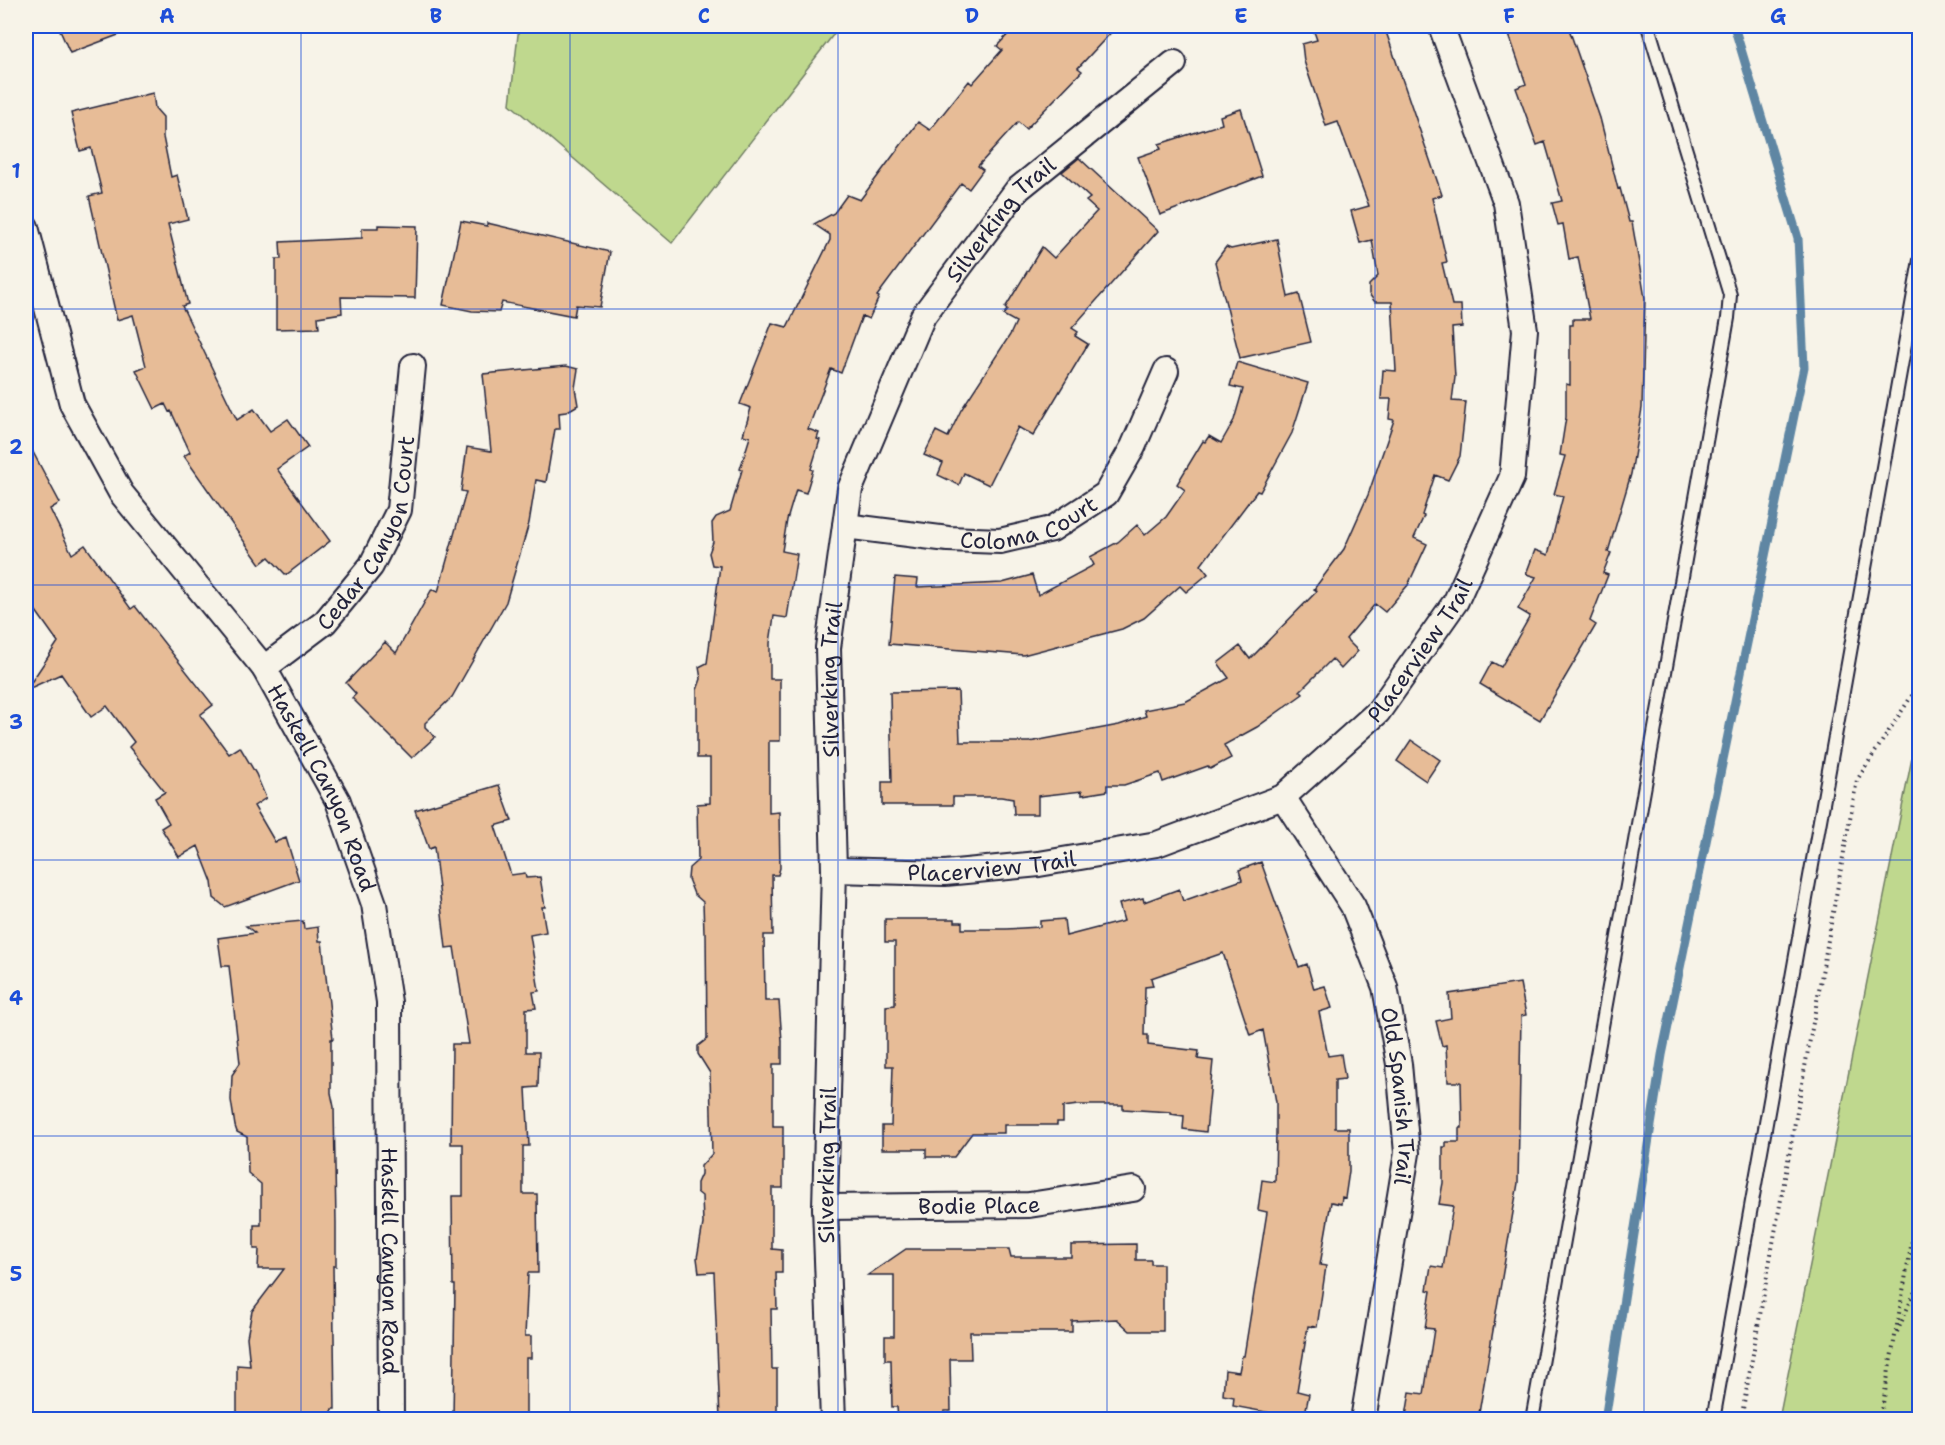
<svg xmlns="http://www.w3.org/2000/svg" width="1945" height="1445" font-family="'Shantell Sans',sans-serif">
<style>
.green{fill:#bfd88e;stroke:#707d64;stroke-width:1.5}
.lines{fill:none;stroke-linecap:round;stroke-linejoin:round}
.stream{stroke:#5f86a3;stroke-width:9}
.building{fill:#e7bc97;stroke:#22223b;stroke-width:1.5}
.service-casing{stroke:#22223b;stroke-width:16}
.minor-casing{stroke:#22223b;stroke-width:28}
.path{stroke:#22223b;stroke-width:4;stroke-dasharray:1.5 4.5;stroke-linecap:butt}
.service{stroke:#f7f3e8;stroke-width:12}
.minor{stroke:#f7f3e8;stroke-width:24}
.grid{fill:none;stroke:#1d4ed8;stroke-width:1.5;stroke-opacity:0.55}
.labels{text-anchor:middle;stroke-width:5;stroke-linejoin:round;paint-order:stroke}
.street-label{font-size:22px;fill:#22223b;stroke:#f7f3e8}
.neatline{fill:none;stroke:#1d4ed8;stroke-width:2}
.grid-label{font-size:20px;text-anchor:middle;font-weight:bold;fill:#1d4ed8}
</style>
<rect width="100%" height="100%" fill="#f7f3e8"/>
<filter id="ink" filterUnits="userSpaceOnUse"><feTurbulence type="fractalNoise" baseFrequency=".0167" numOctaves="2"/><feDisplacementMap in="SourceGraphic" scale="12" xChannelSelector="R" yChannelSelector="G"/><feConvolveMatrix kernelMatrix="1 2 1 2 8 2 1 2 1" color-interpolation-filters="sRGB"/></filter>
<g filter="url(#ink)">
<path class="green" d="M 519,26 L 840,26 L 672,243 L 510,104 Z
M 1919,723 L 1919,1419 L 1779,1419 Z"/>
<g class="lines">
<path class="stream" d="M 1605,1420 L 1662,1055 L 1804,367 L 1798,238 L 1734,26"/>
</g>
<path class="building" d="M 58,26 L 136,26 L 137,28 L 70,53 Z
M 1016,26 L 1117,26 L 1078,68 L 1082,71 L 1026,129 L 1018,122 L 978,166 L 983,170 L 969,189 L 961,183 L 877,296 L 879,297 L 869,319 L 862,316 L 841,373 L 831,369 L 808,429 L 819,433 L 817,439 L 820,440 L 811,469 L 813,470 L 806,493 L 796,490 L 787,520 L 782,551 L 797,554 L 796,561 L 787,618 L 774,616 L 770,643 L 770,679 L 780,679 L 780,741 L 769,741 L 769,813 L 779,812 L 780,868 L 778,875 L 772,875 L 773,935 L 764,935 L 765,1001 L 779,1001 L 782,1041 L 782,1064 L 773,1064 L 773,1126 L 783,1126 L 783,1188 L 772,1188 L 772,1249 L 782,1250 L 782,1273 L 776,1273 L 777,1309 L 771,1309 L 772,1369 L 777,1369 L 777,1419 L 720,1419 L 714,1272 L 699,1273 L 697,1258 L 703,1224 L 702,1196 L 697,1192 L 697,1183 L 701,1174 L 701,1166 L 712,1154 L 710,1073 L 698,1054 L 698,1046 L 707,1039 L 706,933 L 704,933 L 703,902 L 694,894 L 688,879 L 689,868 L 698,860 L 697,804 L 710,803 L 710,758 L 697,758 L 697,690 L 701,679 L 699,667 L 707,663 L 720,566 L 712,565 L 709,553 L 713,542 L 712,523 L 716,517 L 730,511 L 742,470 L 740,469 L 750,437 L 743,435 L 751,408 L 740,404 L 772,323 L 787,327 L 830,240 L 830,235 L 814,224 L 834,213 L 847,195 L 860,200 L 918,122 L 930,130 L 969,81 L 972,84 L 1002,50 L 997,46 Z
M 1312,26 L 1384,26 L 1442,195 L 1432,198 L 1447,262 L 1442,263 L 1452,305 L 1461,305 L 1462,327 L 1452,328 L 1455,377 L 1452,401 L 1466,402 L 1460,456 L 1448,480 L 1435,475 L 1422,515 L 1424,516 L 1414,538 L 1427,544 L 1408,585 L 1385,612 L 1375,604 L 1346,639 L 1358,651 L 1341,669 L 1332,659 L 1300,691 L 1303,694 L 1257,727 L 1224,745 L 1231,758 L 1210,769 L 1208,766 L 1163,782 L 1160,773 L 1124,785 L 1107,785 L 1107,791 L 1082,795 L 1082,791 L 1038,796 L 1038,814 L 1014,814 L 1013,799 L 1001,797 L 953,797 L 953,805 L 882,805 L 882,782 L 892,782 L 890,692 L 958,691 L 960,742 L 1029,742 L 1119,725 L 1146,716 L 1144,710 L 1185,702 L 1229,678 L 1218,663 L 1240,646 L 1250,659 L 1317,591 L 1314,589 L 1344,549 L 1368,495 L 1394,420 L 1389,419 L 1391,399 L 1381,399 L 1383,370 L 1396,371 L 1392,302 L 1375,302 L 1369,294 L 1369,285 L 1378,276 L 1372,240 L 1360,243 L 1351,211 L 1369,206 L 1338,122 L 1326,126 L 1304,61 L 1302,44 L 1317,40 Z
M 1506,26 L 1568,26 L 1600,118 L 1618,189 L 1620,188 L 1629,222 L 1632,222 L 1645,298 L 1642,408 L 1631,474 L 1608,552 L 1611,553 L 1603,573 L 1608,575 L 1590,621 L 1596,625 L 1540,720 L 1480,684 L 1492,662 L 1501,667 L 1530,616 L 1518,609 L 1536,577 L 1526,574 L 1535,550 L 1548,555 L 1563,496 L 1554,494 L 1565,456 L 1560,455 L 1566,417 L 1566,384 L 1570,385 L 1570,325 L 1573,325 L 1573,319 L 1590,319 L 1578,257 L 1569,259 L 1563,224 L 1558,225 L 1552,203 L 1562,201 L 1545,142 L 1537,145 L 1516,88 L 1526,84 Z
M 153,93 L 155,108 L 163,117 L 163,137 L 171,177 L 177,175 L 188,219 L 168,224 L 188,304 L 182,306 L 237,420 L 254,409 L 270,431 L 288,419 L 308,447 L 277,469 L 330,541 L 286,575 L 269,557 L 260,564 L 184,456 L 190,452 L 171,411 L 169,412 L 165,404 L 155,409 L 136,370 L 146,366 L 133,315 L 117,320 L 89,196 L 102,193 L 91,148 L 80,151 L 71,113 Z
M 1241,109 L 1262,176 L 1160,215 L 1138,157 L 1161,149 L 1159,144 L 1222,124 L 1220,116 Z
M 1079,158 L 1158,231 L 1072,328 L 1078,332 L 1075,336 L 1088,344 L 1033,436 L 1018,427 L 989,485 L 964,473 L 959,485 L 938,475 L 943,463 L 924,455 L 936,431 L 948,437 L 961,410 L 1010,335 L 1016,322 L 1003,315 L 1007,310 L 1005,308 L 1042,247 L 1054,258 L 1097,211 L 1086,201 L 1090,198 L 1062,172 Z
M 461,221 L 487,226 L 487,223 L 610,252 L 600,307 L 576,305 L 574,316 L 502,302 L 499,312 L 472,311 L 443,305 Z
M 378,225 L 417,226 L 415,298 L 341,297 L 342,313 L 318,317 L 319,328 L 276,329 L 276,259 L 281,259 L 280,242 L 362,238 L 362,228 L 378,228 Z
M 1277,239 L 1288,297 L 1299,294 L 1311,342 L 1240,358 L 1215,262 L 1226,247 L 1231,249 Z
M 1237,362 L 1308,383 L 1292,433 L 1260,492 L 1257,491 L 1201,565 L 1208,574 L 1186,592 L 1180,586 L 1144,618 L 1122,629 L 1023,655 L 889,644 L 895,577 L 918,579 L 917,587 L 1002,583 L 1032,575 L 1038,595 L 1094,565 L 1090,557 L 1118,542 L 1137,525 L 1145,535 L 1166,517 L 1185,490 L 1177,484 L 1203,441 L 1205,442 L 1209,436 L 1221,443 L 1234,420 L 1243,389 L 1230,386 Z
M 566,366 L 578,369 L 575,388 L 578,405 L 566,412 L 559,413 L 560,429 L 555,429 L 546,482 L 536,480 L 529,523 L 506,602 L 452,697 L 425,723 L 425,727 L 435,737 L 412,758 L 352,698 L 356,694 L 346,683 L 385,642 L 396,653 L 432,589 L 438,592 L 466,492 L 461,491 L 467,447 L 491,451 L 483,374 Z
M 26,439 L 60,503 L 50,509 L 72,554 L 85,545 L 131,609 L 135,606 L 213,705 L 200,715 L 229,754 L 240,747 L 256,774 L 266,798 L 254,806 L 275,842 L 286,838 L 299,880 L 225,907 L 214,898 L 212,882 L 198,846 L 179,857 L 161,828 L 169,823 L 155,798 L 165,792 L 129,747 L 134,742 L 107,706 L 91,717 L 61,674 L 26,690 L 58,642 L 36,611 L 26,616 Z
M 1411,740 L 1440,760 L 1426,781 L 1397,761 Z
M 499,785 L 512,821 L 495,826 L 511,875 L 525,873 L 526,878 L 540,877 L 545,907 L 542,907 L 546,932 L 530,935 L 539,991 L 533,992 L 536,1008 L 526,1009 L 526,1052 L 539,1052 L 538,1087 L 526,1088 L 529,1146 L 523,1146 L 523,1194 L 537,1194 L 538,1273 L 528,1273 L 525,1336 L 531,1336 L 531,1358 L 526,1358 L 526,1419 L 453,1419 L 455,1285 L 453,1285 L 452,1196 L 463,1196 L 463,1144 L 451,1144 L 452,1044 L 469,1044 L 454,947 L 446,948 L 434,847 L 429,849 L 415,810 Z
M 1261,862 L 1299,967 L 1307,964 L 1314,989 L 1325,986 L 1332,1008 L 1319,1012 L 1328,1056 L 1341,1054 L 1345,1079 L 1335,1080 L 1335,1128 L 1349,1128 L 1349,1171 L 1345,1198 L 1342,1197 L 1341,1204 L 1331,1202 L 1320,1265 L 1326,1266 L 1317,1327 L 1308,1326 L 1297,1391 L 1309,1394 L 1304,1419 L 1233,1406 L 1234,1397 L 1223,1395 L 1225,1370 L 1239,1372 L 1242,1356 L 1244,1356 L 1267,1212 L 1258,1210 L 1262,1180 L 1275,1182 L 1276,1132 L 1276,1102 L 1263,1030 L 1250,1035 L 1223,953 L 1151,978 L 1153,986 L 1145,987 L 1144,1035 L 1148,1035 L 1148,1045 L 1199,1051 L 1198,1059 L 1213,1061 L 1206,1132 L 1183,1129 L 1184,1116 L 1171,1114 L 1171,1112 L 1123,1109 L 1123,1105 L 1078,1105 L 1063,1107 L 1063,1122 L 1057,1122 L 1057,1125 L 1004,1125 L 1004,1133 L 972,1133 L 954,1157 L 926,1157 L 926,1149 L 882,1149 L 882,1126 L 891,1126 L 893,1066 L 886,1066 L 886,1006 L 895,1005 L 895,942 L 885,942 L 885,919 L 955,919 L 955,922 L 962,922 L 962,929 L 1006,929 L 1040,927 L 1040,921 L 1064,919 L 1066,936 L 1124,921 L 1119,904 L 1143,898 L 1144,902 L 1179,889 L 1183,901 L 1242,880 L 1239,870 Z
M 303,921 L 304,929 L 318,927 L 319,941 L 322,941 L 333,1039 L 331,1039 L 331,1093 L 334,1107 L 336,1223 L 336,1266 L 333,1266 L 335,1409 L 332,1409 L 333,1419 L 237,1419 L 237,1365 L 250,1366 L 247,1337 L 252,1311 L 284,1269 L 258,1269 L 259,1249 L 254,1249 L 254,1225 L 261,1225 L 261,1184 L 248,1173 L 247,1137 L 237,1132 L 235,1126 L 231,1100 L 232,1075 L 240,1063 L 229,966 L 222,966 L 218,938 L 255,933 L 246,926 Z
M 1520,983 L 1526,1015 L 1521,1016 L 1518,1183 L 1478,1419 L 1425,1419 L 1406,1416 L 1410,1392 L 1424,1394 L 1434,1329 L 1425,1328 L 1431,1291 L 1427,1290 L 1431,1266 L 1443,1268 L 1453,1206 L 1439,1204 L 1443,1183 L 1443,1147 L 1446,1147 L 1446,1142 L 1459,1142 L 1459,1128 L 1462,1128 L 1461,1082 L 1448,1082 L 1446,1045 L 1442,1046 L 1436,1021 L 1451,1018 L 1449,994 Z
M 1136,1244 L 1136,1260 L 1151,1260 L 1151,1264 L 1163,1264 L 1163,1331 L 1130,1331 L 1117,1319 L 1072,1321 L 1072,1332 L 970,1332 L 971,1359 L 950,1359 L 951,1411 L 944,1411 L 944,1419 L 898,1419 L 897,1407 L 892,1407 L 891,1360 L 885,1360 L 885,1336 L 894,1336 L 894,1275 L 868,1275 L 906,1249 L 1009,1249 L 1011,1257 L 1071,1257 L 1071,1245 Z"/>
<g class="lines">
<defs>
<path id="service" d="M 1532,1420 L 1728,318 L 1730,295 L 1648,26
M 1713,1420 L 1920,260"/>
<g id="minor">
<path id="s1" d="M 26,227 L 72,404 L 121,493 L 264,668 L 338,801 L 374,904 L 389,1002 L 391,1420"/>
<path id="s2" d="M 845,526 L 948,539 L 1000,541 L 1052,529 L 1106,494 L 1133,447 L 1166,371"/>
<path id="s3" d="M 264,668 L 325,622 L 371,566 L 399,510 L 413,366"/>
<path id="s4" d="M 1283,797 L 1353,906 L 1385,987 L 1399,1064 L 1407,1153 L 1363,1420"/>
<path id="s5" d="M 834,870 L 945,873 L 1039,864 L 1157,844 L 1283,797 L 1378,712 L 1456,601 L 1512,477 L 1525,330 L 1506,203 L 1441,26"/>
<path id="s6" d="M 825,1207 L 1029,1205 L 1133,1189"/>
<path id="s7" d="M 833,1420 L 825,1207 L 834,870 L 828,648 L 850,489 L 923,316 L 1017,190 L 1174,63"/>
</g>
</defs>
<use href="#service" class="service-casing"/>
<use href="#minor" class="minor-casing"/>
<path class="path" d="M 1897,1332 L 1920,1280
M 1741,1420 L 1857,780 L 1920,683
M 1880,1420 L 1920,1196"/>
<use href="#service" class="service"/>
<use href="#minor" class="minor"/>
</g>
</g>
<path class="grid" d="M 301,26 L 301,1420M 570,26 L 570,1420M 838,26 L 838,1420M 1107,26 L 1107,1420M 1375,26 L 1375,1420M 1644,26 L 1644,1420M 26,309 L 1920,309M 26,585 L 1920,585M 26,860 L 1920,860M 26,1136 L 1920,1136"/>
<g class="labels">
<g class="street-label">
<text dy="8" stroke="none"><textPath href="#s7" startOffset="1245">Silverking Trail</textPath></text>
<text dy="8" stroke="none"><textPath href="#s2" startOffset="188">Coloma Court</textPath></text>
<text dy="8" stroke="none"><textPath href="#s3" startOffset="178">Cedar Canyon Court</textPath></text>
<text dy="8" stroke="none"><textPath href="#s5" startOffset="662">Placerview Trail</textPath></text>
<text dy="8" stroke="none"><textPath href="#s7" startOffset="741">Silverking Trail</textPath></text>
<text dy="8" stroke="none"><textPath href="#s1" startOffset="644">Haskell Canyon Road</textPath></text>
<text dy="8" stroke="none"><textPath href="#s5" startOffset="158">Placerview Trail</textPath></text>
<text dy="8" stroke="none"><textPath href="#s4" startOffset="327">Old Spanish Trail</textPath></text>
<text dy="8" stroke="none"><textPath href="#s7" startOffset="255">Silverking Trail</textPath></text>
<text dy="8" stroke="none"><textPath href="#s6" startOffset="154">Bodie Place</textPath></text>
<text dy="8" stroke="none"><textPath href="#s1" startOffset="1130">Haskell Canyon Road</textPath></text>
</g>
</g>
<rect width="1945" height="1445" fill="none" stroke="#f7f3e8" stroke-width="66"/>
<rect x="33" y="33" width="1879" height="1379" class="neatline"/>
<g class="grid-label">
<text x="167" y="23">A</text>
<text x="436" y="23">B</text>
<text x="704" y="23">C</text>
<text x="972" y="23">D</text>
<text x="1241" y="23">E</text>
<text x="1509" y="23">F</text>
<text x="1778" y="23">G</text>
<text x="16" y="178">1</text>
<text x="16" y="454">2</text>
<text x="16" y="729">3</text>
<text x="16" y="1005">4</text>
<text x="16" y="1281">5</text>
</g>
</svg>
